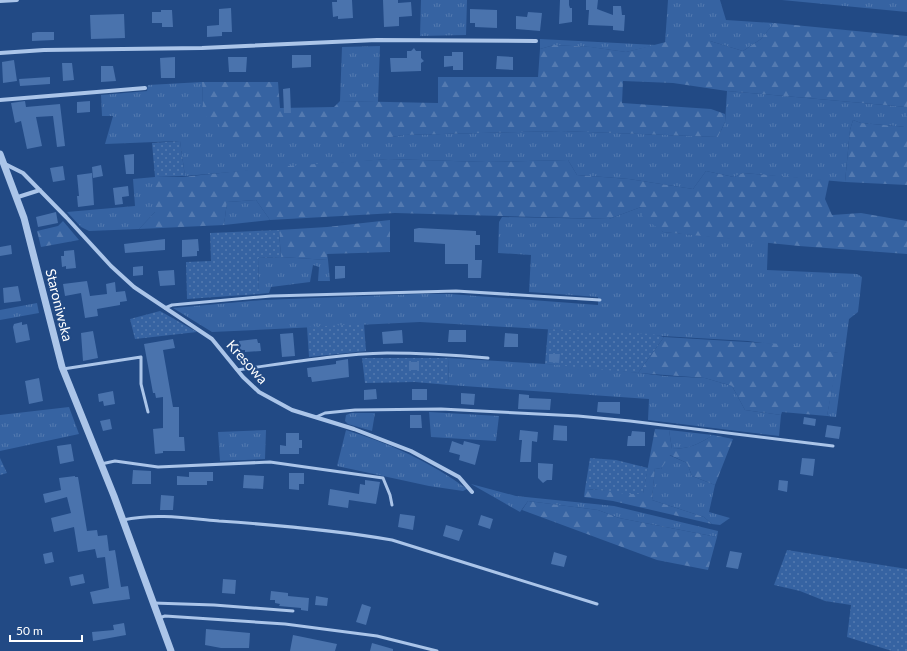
<svg xmlns="http://www.w3.org/2000/svg" width="907" height="651" font-family="Lato,sans-serif">
<style>
.grass{fill:url(#grass-tufts)}
.forest{fill:url(#forest-firs)}
.garden{fill:url(#garden-dots)}
.building{fill:#4a73ad}
.lines{fill:none;stroke-linecap:round;stroke-linejoin:round}
.service{stroke:#abc5e9;stroke-width:3}
.minor{stroke:#abc5e9;stroke-width:4}
.tertiary{stroke:#abc5e9;stroke-width:7}
.labels{text-anchor:middle;stroke-width:4;stroke-linejoin:round;paint-order:stroke}
.street-label{font-size:14px;fill:#fff;stroke:#224a85}
</style>
<defs>
<pattern id="grass-tufts" width="24" height="20" patternUnits="userSpaceOnUse"><rect width="24" height="20" fill="#3663a2"/><path d="M3 7l-1-3M5 7V3M7 7l1-3M15 17l-1-3M17 17v-4M19 17l1-3" fill="none" stroke="#547ab0"/></pattern>
<pattern id="forest-firs" width="22" height="20" patternUnits="userSpaceOnUse"><rect width="22" height="20" fill="#3663a2"/><path d="M5 1l3.5 6h-7zM16 11l3.5 6h-7z" fill="#547ab0"/></pattern>
<pattern id="garden-dots" width="8" height="8" patternUnits="userSpaceOnUse"><rect width="8" height="8" fill="#3663a2"/><path d="M2 2h.1M6 6h.1" fill="none" stroke="#547ab0" stroke-width="1.8" stroke-linecap="round"/></pattern>
</defs>
<rect width="100%" height="100%" fill="#224a85"/>
<path class="grass" d="M 421,0 L 467,0 L 466,35 L 420,36 Z
M 668,0 L 720,0 L 726,20 L 774,23 L 761,39 L 743,51 L 710,41 L 665,43 Z
M 782,0 L 907,0 L 907,12 Z
M 540,39 L 656,45 L 626,52 L 590,47 L 554,45 L 540,49 Z
M 380,46 L 378,102 L 340,101 L 342,47 Z
M 202,82 L 203,105 L 391,137 L 404,135 L 561,131 L 718,137 L 725,122 L 727,91 L 907,107 L 907,127 L 861,123 L 853,120 L 850,130 L 845,182 L 743,173 L 734,177 L 706,171 L 693,189 L 629,179 L 577,175 L 568,160 L 486,162 L 388,159 L 185,176 L 180,141 L 105,144 L 113,116 L 102,116 L 101,95 L 147,91 L 148,85 Z
M 155,177 L 155,212 L 139,229 L 89,231 L 81,227 L 67,212 L 135,206 L 133,179 Z
M 256,200 L 270,220 L 224,225 L 227,202 Z
M 641,207 L 663,232 L 768,242 L 767,270 L 857,274 L 862,277 L 858,312 L 849,319 L 836,417 L 827,416 L 838,353 L 748,341 L 420,322 L 212,332 L 173,308 L 263,300 L 419,294 L 450,294 L 598,305 L 598,297 L 529,292 L 531,255 L 498,253 L 499,222 L 502,217 L 609,219 Z
M 281,257 L 328,260 L 330,281 L 318,281 L 319,267 L 313,265 L 310,282 L 271,287 L 269,293 L 259,294 L 258,258 Z
M 37,303 L 39,313 L 0,320 L 0,310 Z
M 448,358 L 579,366 L 665,376 L 705,378 L 732,386 L 745,410 L 781,415 L 779,436 L 648,420 L 649,399 L 449,385 Z
M 69,407 L 79,434 L 0,451 L 0,415 Z
M 429,412 L 499,416 L 496,441 L 431,437 Z
M 351,413 L 375,413 L 372,431 L 348,424 L 345,421 L 346,415 Z
M 266,430 L 265,459 L 220,461 L 218,432 Z
M 346,430 C 389,443 431,462 467,489 L 463,491 L 429,486 L 337,466 Z
M 669,430 L 713,435 C 699,444 688,449 672,449 Z
M 669,455 L 687,463 L 692,476 L 715,485 L 709,512 L 730,518 L 720,525 L 712,524 L 704,517 L 652,500 L 655,468 L 661,469 Z
M 471,484 L 516,496 L 614,506 L 718,531 L 717,537 L 619,518 L 598,510 L 528,501 L 520,512 Z"/>
<path class="forest" d="M 774,23 L 907,36 L 907,107 L 727,91 L 673,83 L 623,81 L 622,103 L 711,109 L 725,114 L 725,122 L 718,137 L 561,131 L 404,135 L 391,137 L 331,139 L 225,140 L 218,122 L 200,114 L 203,105 L 202,82 L 278,82 L 280,108 L 334,107 L 340,101 L 438,103 L 438,77 L 538,77 L 540,49 L 554,45 L 591,47 L 626,52 L 678,39 L 710,41 L 743,51 L 761,39 Z
M 853,120 L 861,123 L 907,127 L 907,185 L 845,182 L 850,130 Z
M 388,159 L 486,162 L 568,160 L 577,175 L 629,179 L 693,189 L 706,171 L 734,177 L 743,173 L 829,180 L 825,199 L 832,215 L 861,213 L 907,221 L 907,254 L 799,246 L 663,232 L 643,217 L 641,207 L 609,219 L 395,213 L 270,220 L 256,200 L 227,202 L 224,225 L 139,229 L 155,212 L 155,177 L 182,177 L 288,166 Z
M 390,220 L 390,252 L 327,254 L 328,260 L 281,257 L 279,230 L 327,227 Z
M 63,221 L 79,240 L 41,247 L 37,231 L 58,226 Z
M 664,337 L 782,344 L 839,353 L 827,416 L 782,412 L 781,415 L 745,410 L 732,386 L 705,378 L 638,373 Z
M 655,429 L 669,430 L 672,449 C 688,449 699,444 713,435 L 733,439 L 715,485 L 692,476 L 687,463 L 670,455 L 661,469 L 655,468 L 652,500 L 704,517 L 712,524 L 613,501 L 584,497 L 585,489 L 643,493 Z
M 528,501 L 598,510 L 619,518 L 717,537 L 708,570 L 657,560 L 522,510 Z"/>
<path class="garden" d="M 180,141 L 185,176 L 155,177 L 152,143 Z
M 279,230 L 281,257 L 258,258 L 259,294 L 187,299 L 186,262 L 211,261 L 210,233 Z
M 160,311 L 197,332 L 135,339 L 130,319 Z
M 364,324 L 366,351 L 309,357 L 307,327 Z
M 548,329 L 652,334 L 664,337 L 638,373 L 545,364 Z
M 362,358 L 448,358 L 449,385 L 415,382 L 365,383 Z
M 0,458 L 7,473 L 0,475 Z
M 590,458 L 616,460 L 648,468 L 643,493 C 629,497 602,489 585,489 Z
M 787,550 L 907,569 L 907,651 L 892,651 L 847,637 L 851,605 L 825,601 L 800,591 L 774,585 Z"/>
<path class="building" d="M 337,0 L 352,0 L 353,18 L 338,19 L 338,16 L 333,17 L 332,2 L 337,2 Z
M 383,0 L 398,0 L 398,3 L 411,2 L 412,16 L 399,17 L 399,26 L 384,27 Z
M 560,0 L 569,0 L 569,5 L 570,8 L 572,8 L 572,22 L 559,24 Z
M 586,0 L 598,0 L 597,9 L 613,15 L 613,6 L 621,6 L 622,15 L 625,15 L 624,31 L 613,30 L 613,26 L 588,25 L 589,10 L 586,10 Z
M 231,8 L 232,32 L 222,32 L 222,36 L 207,37 L 207,26 L 219,25 L 219,9 Z
M 470,9 L 497,10 L 497,28 L 475,27 L 475,23 L 470,23 Z
M 161,10 L 172,10 L 173,27 L 162,27 L 162,23 L 152,23 L 152,12 L 161,12 Z
M 528,12 L 542,13 L 540,31 L 516,29 L 516,16 L 527,17 Z
M 124,14 L 125,38 L 91,39 L 90,15 Z
M 37,32 L 54,32 L 54,40 L 32,41 L 32,33 Z
M 414,48 L 416,51 L 421,51 L 421,58 L 424,61 L 421,63 L 421,71 L 391,72 L 390,58 L 407,58 L 407,51 L 411,51 Z
M 452,52 L 463,52 L 463,70 L 453,70 L 453,66 L 444,67 L 444,56 L 452,56 Z
M 292,55 L 311,55 L 311,67 L 292,68 Z
M 497,56 L 513,57 L 513,70 L 496,69 Z
M 175,57 L 175,78 L 161,78 L 160,58 Z
M 228,57 L 247,57 L 246,72 L 229,72 Z
M 14,60 L 17,81 L 3,83 L 2,62 Z
M 62,63 L 72,63 L 74,80 L 63,81 Z
M 101,66 L 113,66 L 116,81 L 101,82 Z
M 50,77 L 50,84 L 20,86 L 19,79 Z
M 290,88 L 291,113 L 284,113 L 283,89 Z
M 25,101 L 26,107 L 60,104 L 65,146 L 57,147 L 53,116 L 36,117 L 42,146 L 27,149 L 21,121 L 15,123 L 11,103 Z
M 90,101 L 90,112 L 77,113 L 77,102 Z
M 134,154 L 134,174 L 126,174 L 124,155 Z
M 101,165 L 103,176 L 93,178 L 92,167 Z
M 63,166 L 65,180 L 53,182 L 50,168 Z
M 92,173 L 94,205 L 78,207 L 77,196 L 79,196 L 77,175 Z
M 128,186 L 129,196 L 122,197 L 123,204 L 115,205 L 113,188 Z
M 56,212 L 58,223 L 38,227 L 36,217 Z
M 419,228 L 476,231 L 476,235 L 480,235 L 480,245 L 475,245 L 475,260 L 482,260 L 481,278 L 468,278 L 468,264 L 445,264 L 445,244 L 414,242 L 414,229 Z
M 165,239 L 165,250 L 125,253 L 124,244 Z
M 198,239 L 199,251 L 197,251 L 197,256 L 182,257 L 182,240 Z
M 11,245 L 12,254 L 0,256 L 0,247 Z
M 74,250 L 76,268 L 66,269 L 66,266 L 62,267 L 61,256 L 64,256 L 64,251 Z
M 143,266 L 143,275 L 133,276 L 133,267 Z
M 335,266 L 345,266 L 345,278 L 335,279 Z
M 174,270 L 175,285 L 160,286 L 158,271 Z
M 87,281 L 90,296 L 107,294 L 106,284 L 115,282 L 116,292 L 125,291 L 127,301 L 120,302 L 120,305 L 97,309 L 98,316 L 85,318 L 81,293 L 65,296 L 63,284 Z
M 18,286 L 21,301 L 4,303 L 3,288 Z
M 22,322 L 22,325 L 27,324 L 30,340 L 16,343 L 13,327 L 14,324 Z
M 402,330 L 403,343 L 383,344 L 382,332 Z
M 449,330 L 466,330 L 466,342 L 448,342 Z
M 93,331 L 98,358 L 83,361 L 81,333 Z
M 293,333 L 295,356 L 282,357 L 280,334 Z
M 505,333 L 518,334 L 518,347 L 504,347 Z
M 173,339 L 175,348 L 163,350 L 173,407 L 179,407 L 179,437 L 184,437 L 185,451 L 163,451 L 163,453 L 155,454 L 153,429 L 163,428 L 163,397 L 156,398 L 155,393 L 153,393 L 144,344 Z
M 257,339 L 258,343 L 260,343 L 261,351 L 245,352 L 245,350 L 240,350 L 239,341 Z
M 549,354 L 560,354 L 559,363 L 549,362 Z
M 348,359 L 349,377 L 312,382 L 311,377 L 308,377 L 307,368 L 336,364 L 336,361 Z
M 409,362 L 419,362 L 419,370 L 409,370 Z
M 39,378 L 43,401 L 29,404 L 25,381 Z
M 376,389 L 377,399 L 364,400 L 364,390 Z
M 412,389 L 427,389 L 427,400 L 412,400 Z
M 113,391 L 115,404 L 104,406 L 103,401 L 99,402 L 98,394 Z
M 461,393 L 475,394 L 474,405 L 461,404 Z
M 519,394 L 529,395 L 529,398 L 551,399 L 550,410 L 518,409 Z
M 598,402 L 620,402 L 620,414 L 597,412 Z
M 410,415 L 421,415 L 422,428 L 410,428 Z
M 804,417 L 816,419 L 815,426 L 803,424 Z
M 110,419 L 112,429 L 103,431 L 100,421 Z
M 554,425 L 567,426 L 567,441 L 553,440 Z
M 827,425 L 841,427 L 839,439 L 825,437 Z
M 520,430 L 538,432 L 537,442 L 532,441 L 531,462 L 520,462 L 522,440 L 519,440 Z
M 632,431 L 645,432 L 645,446 L 627,446 L 628,436 L 631,436 Z
M 286,433 L 299,433 L 299,440 L 302,440 L 302,448 L 299,448 L 299,454 L 280,454 L 280,445 L 286,446 Z
M 452,441 L 463,445 L 464,441 L 480,445 L 475,465 L 459,460 L 460,455 L 449,452 Z
M 71,444 L 74,461 L 60,464 L 57,446 Z
M 802,458 L 815,459 L 813,476 L 800,474 Z
M 538,463 L 553,464 L 552,480 L 547,480 L 543,483 L 538,478 Z
M 133,470 L 151,471 L 151,484 L 132,484 Z
M 189,472 L 213,472 L 213,481 L 207,481 L 207,485 L 177,485 L 177,476 L 189,477 Z
M 289,473 L 304,473 L 304,484 L 299,484 L 299,490 L 289,489 Z
M 244,475 L 264,476 L 263,489 L 243,488 Z
M 75,476 L 75,477 L 78,477 L 87,531 L 97,530 L 98,536 L 107,535 L 109,551 L 115,550 L 121,587 L 128,586 L 130,599 L 93,604 L 90,592 L 109,588 L 105,557 L 97,558 L 95,549 L 78,552 L 74,527 L 54,532 L 51,518 L 71,513 L 67,497 L 45,503 L 43,494 L 61,490 L 59,478 Z
M 365,480 L 380,482 L 376,504 L 349,500 L 348,508 L 328,505 L 330,489 L 359,494 L 360,484 L 365,485 Z
M 779,480 L 788,481 L 787,492 L 778,490 Z
M 161,495 L 174,496 L 173,510 L 160,510 Z
M 400,514 L 415,516 L 413,530 L 398,527 Z
M 481,515 L 493,519 L 490,529 L 478,525 Z
M 446,525 L 463,530 L 459,541 L 443,536 Z
M 730,551 L 742,553 L 738,569 L 726,567 Z
M 52,552 L 54,562 L 45,564 L 43,554 Z
M 554,552 L 567,556 L 564,567 L 551,564 Z
M 83,574 L 85,583 L 71,586 L 69,577 Z
M 223,579 L 236,580 L 235,594 L 222,593 Z
M 271,591 L 288,593 L 288,596 L 309,598 L 308,611 L 301,610 L 301,608 L 279,606 L 280,604 L 275,603 L 275,600 L 270,600 Z
M 316,596 L 328,598 L 327,606 L 315,605 Z
M 362,604 L 371,607 L 366,625 L 356,622 Z
M 124,623 L 126,635 L 93,641 L 92,632 L 114,630 L 113,625 Z
M 206,629 L 250,633 L 249,648 L 221,648 L 205,645 Z
M 293,635 L 337,644 L 335,651 L 290,651 Z
M 372,643 L 393,649 L 393,651 L 370,651 Z"/>
<g class="lines">
<path class="service" d="M 165,308 L 172,305 L 271,296 L 456,291 L 600,300
M 63,369 L 141,357 L 141,384 L 148,412
M 237,370 C 287,363 337,354 387,353 C 421,353 454,355 488,358
M 316,417 L 325,413 L 355,410 L 441,409 L 578,416 L 630,421 L 833,446
M 101,464 L 115,461 L 158,467 L 270,462 L 383,478 L 390,495 L 392,505
M 123,520 C 154,513 187,518 219,521 C 277,525 334,530 392,540 L 597,604
M 153,603 L 214,605 L 293,611
M 159,618 L 165,616 L 285,624 L 377,636 L 437,651"/>
<path class="minor" d="M 0,1 L 17,0
M 0,53 L 44,50 L 202,48 L 377,40 L 536,41
M 0,100 L 145,88
M 5,164 L 23,173 L 66,217 L 111,266 L 134,287 L 212,339 L 243,377 L 259,392 L 292,410 L 354,429 L 411,451 L 459,477 L 472,492
M 18,197 L 40,190"/>
<path class="tertiary" d="M 0,154 L 24,218 L 62,367 L 114,496 L 171,651"/>
</g>
<g class="labels">
<g class="street-label">
<text transform="translate(59 305) rotate(76)" y="5">Staroniwska</text>
<text transform="translate(247 362) rotate(48)" y="5">Kresowa</text>
</g>
</g>
<path d="M10 635v6h72v-6" fill="none" stroke="#ffffff" stroke-width="2"/>
<text x="16" y="635" font-size="12" fill="#ffffff" stroke="#224a85" stroke-width="3" paint-order="stroke">50 m</text>
</svg>
